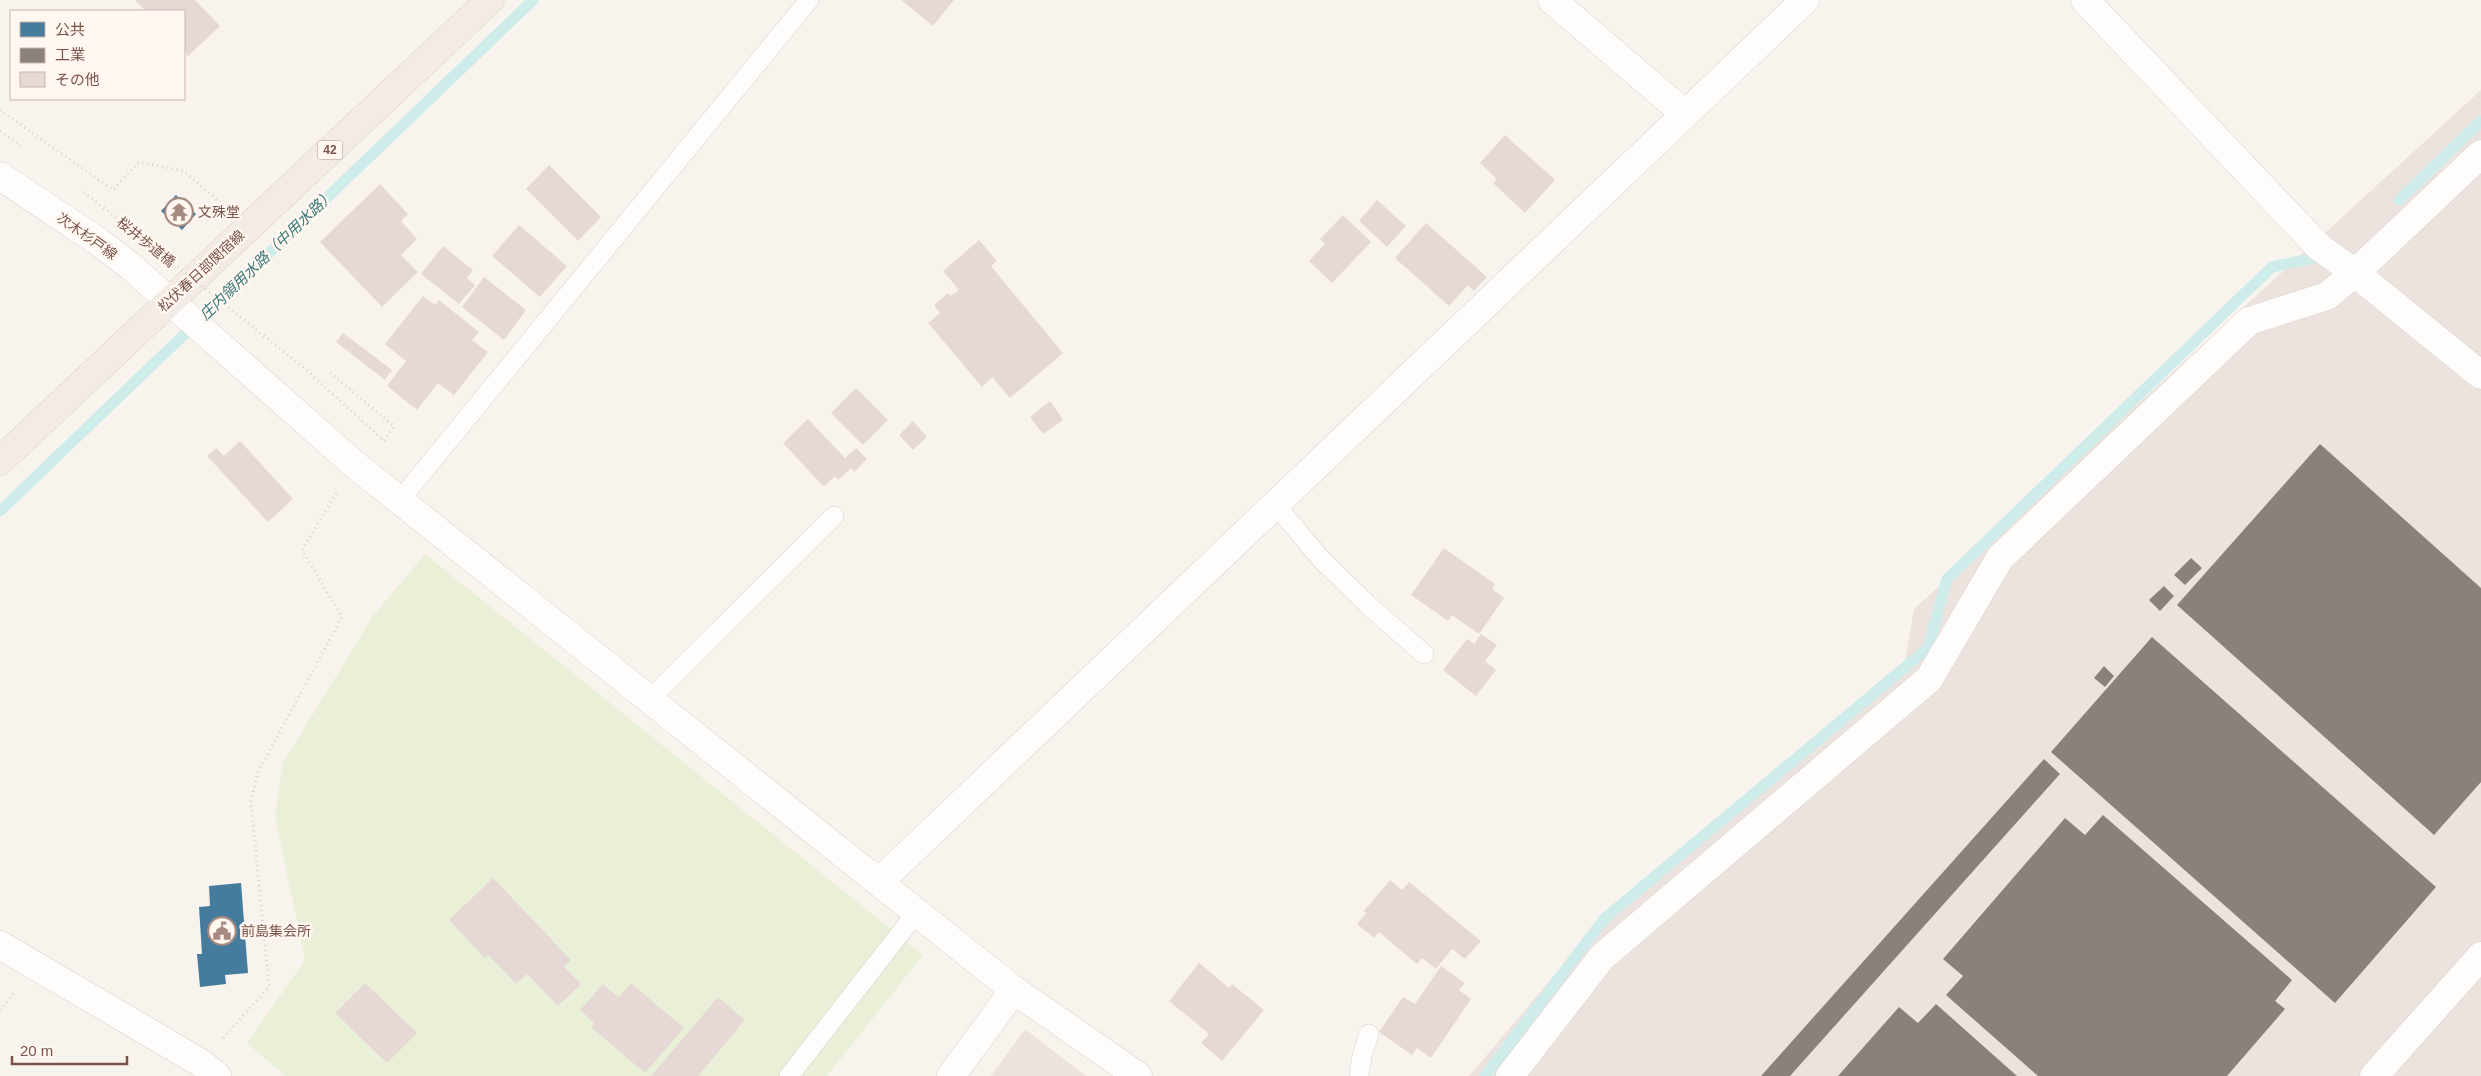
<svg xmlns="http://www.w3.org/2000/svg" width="2481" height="1076" font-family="Helvetica,'Noto Sans JP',sans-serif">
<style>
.industrial{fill:#ede3de}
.green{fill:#e9f0d7}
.public{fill:#457b9d}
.industry{fill:#8a817c}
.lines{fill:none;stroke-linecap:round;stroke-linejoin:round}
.stream{stroke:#ceecea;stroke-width:11}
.building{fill:#e6d9d5}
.lane-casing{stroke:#d8ceca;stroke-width:20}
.street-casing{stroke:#d8ceca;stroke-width:29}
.secondary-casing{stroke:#dacfcb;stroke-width:29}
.primary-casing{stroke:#dacfca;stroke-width:29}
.path{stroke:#dcd1ce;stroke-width:3;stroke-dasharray:1 4;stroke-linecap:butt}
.lane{stroke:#fefdfc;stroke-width:19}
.street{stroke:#fefdfc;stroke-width:28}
.secondary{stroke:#fefdfc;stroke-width:28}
.primary{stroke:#f3ece6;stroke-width:28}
.path-bridge{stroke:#dcd1ce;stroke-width:3;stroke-dasharray:1 4;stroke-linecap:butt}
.labels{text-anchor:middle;stroke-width:5;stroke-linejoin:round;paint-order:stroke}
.shield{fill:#fff7f0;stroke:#a3847c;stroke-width:1}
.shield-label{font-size:12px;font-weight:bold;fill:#7b534a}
.poi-label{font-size:14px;fill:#7b534a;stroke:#fff7f0;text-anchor:start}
.street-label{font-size:14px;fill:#7b534a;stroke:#fff7f0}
.water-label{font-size:15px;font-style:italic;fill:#397979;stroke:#fff7f0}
</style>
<rect width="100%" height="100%" fill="#f9f3ee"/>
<path class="industrial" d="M 2481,90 L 2481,1076 L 1469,1076 L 1579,946 L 1903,674 L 1914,609 Z
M 1025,1029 L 1086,1076 L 991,1076 Z"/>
<path class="green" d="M 425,554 L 923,955 L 827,1076 L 285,1076 L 247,1043 L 305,960 L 275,816 L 283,763 L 373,616 Z"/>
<path class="public" d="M 176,195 L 196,214 L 182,230 L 161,211 Z
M 241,883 L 248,973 L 225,975 L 226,984 L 200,987 L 197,954 L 202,954 L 199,907 L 210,906 L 209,886 Z"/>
<path class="industry" d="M 2320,444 L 2481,588 L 2481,782 L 2434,835 L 2177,605 Z
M 2191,558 L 2202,568 L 2185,585 L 2174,575 Z
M 2164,586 L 2174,596 L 2160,611 L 2149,600 Z
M 2152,637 L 2436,887 L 2335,1003 L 2051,752 Z
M 2104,666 L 2114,676 L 2105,687 L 2094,678 Z
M 2044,759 L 2060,774 L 1790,1076 L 1761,1076 Z
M 2103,815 L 2292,980 L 2275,1001 L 2285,1009 L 2227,1076 L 2038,1076 L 1946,995 L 1963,976 L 1943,959 L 2065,818 L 2085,835 Z
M 1936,1004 L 2017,1076 L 1838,1076 L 1899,1007 L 1918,1023 Z"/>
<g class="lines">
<path class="stream" d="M 2399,200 L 2481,121
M 0,511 L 533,0
M 1485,1076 L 1604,919 L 1928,648 L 1947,579 L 2272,267 L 2314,258"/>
</g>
<path class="building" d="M 135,0 L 195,0 L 220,26 L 188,56 L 184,51 L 184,11 L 146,11 Z
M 901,0 L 954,0 L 933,26 Z
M 1505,135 L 1555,180 L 1525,213 L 1493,183 L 1497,179 L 1480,163 Z
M 549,165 L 601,217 L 578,241 L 526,189 Z
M 380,184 L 408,214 L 401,221 L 417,239 L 401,255 L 418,272 L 382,307 L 320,242 Z
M 1377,200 L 1406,226 L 1387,247 L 1359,221 Z
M 1343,215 L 1371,242 L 1332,283 L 1309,261 L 1325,244 L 1320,239 Z
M 1426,223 L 1487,277 L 1474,291 L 1468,285 L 1449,306 L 1395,258 Z
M 519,225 L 567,266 L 540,297 L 492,256 Z
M 979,240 L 997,261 L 991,266 L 1063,353 L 1010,398 L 992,377 L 982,387 L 928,323 L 940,313 L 934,305 L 948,293 L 950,296 L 959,290 L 943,271 Z
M 443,246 L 473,270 L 467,278 L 475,285 L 459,304 L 421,274 Z
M 484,277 L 526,310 L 504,340 L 462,307 Z
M 423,296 L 435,305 L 439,300 L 479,332 L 472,340 L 488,352 L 454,395 L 438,383 L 417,410 L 387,386 L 406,361 L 385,344 Z
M 343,333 L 392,370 L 385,380 L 336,342 Z
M 856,388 L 888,420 L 863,445 L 831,413 Z
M 1050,401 L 1063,420 L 1043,434 L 1030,417 Z
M 808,419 L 845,458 L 856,448 L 867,459 L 854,472 L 851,468 L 838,480 L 835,476 L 824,487 L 783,443 Z
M 913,421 L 927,437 L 913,450 L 899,435 Z
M 240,441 L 293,499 L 268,522 L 207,456 L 216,448 L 224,456 Z
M 1444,548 L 1495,584 L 1492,589 L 1504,598 L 1479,634 L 1452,615 L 1448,621 L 1411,595 Z
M 1481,634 L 1497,645 L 1485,661 L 1496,670 L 1476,696 L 1443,670 L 1467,639 L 1474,644 Z
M 493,878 L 571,960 L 564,967 L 581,984 L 558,1006 L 527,974 L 516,984 L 488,955 L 485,958 L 449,920 Z
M 1390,880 L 1402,890 L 1409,882 L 1481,941 L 1465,959 L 1452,949 L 1436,969 L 1422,958 L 1417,964 L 1379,932 L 1374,938 L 1357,924 L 1366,913 L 1364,911 Z
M 1199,963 L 1229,988 L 1232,984 L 1264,1010 L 1222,1061 L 1201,1043 L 1209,1034 L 1169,1001 Z
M 1441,966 L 1465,983 L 1459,990 L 1471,999 L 1431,1058 L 1417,1048 L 1412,1055 L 1379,1032 L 1403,997 L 1415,1004 Z
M 365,983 L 417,1033 L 387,1063 L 335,1013 Z
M 631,983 L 684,1028 L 645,1073 L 591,1027 L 594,1023 L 580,1010 L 603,984 L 618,997 Z
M 718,997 L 745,1020 L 698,1076 L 651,1076 Z"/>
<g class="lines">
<defs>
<path id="lane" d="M 400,500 L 809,0
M 1275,504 L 1321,559 L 1367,604 L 1424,654
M 650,699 L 834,516
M 789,1076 L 917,912
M 1359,1076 L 1362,1056 L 1369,1034"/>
<path id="street" d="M 1552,0 L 1685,114
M 2085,0 L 2319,247
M 879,882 L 1805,0
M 0,945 L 201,1063 L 217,1076
M 951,1076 L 1014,990
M 1510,1076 L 1602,957 L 1929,679 L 2000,558 L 2249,321 L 2327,296 L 2355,273 L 2481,154"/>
<path id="secondary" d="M 0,176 L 99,242 L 130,266 L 354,464 L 1014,990 L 1138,1076
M 2319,247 L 2355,273 L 2481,375
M 2374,1076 L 2481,956"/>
<path id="primary" d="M 0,461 L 490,0"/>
</defs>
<use href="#lane" class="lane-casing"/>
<use href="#street" class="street-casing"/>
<use href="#secondary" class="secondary-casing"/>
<use href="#primary" class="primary-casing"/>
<path class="path" d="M 0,110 L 113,190 L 139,162 L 184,171 L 223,205
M 0,131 L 22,147
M 303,367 L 384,441 L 394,426 L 328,371
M 0,1010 L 14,993
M 223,1038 L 269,987 L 251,801 L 258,772 L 342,617 L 302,550 L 337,492"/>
<use href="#lane" class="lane"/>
<use href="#street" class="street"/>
<use href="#secondary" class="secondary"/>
<use href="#primary" class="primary"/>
<path class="path-bridge" d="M 84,192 L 303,367"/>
</g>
<defs>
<symbol id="temple-ring" viewBox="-11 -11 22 22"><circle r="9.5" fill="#fff7f0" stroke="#a78b83" stroke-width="1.5"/><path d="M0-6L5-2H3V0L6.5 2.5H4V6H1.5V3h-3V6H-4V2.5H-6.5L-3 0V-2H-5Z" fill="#a78b83"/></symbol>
<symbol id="civic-ring" viewBox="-11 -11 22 22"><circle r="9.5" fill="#fff7f0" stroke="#a78b83" stroke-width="1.5"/><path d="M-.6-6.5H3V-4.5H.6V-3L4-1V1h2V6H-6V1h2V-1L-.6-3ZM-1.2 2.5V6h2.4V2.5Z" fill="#a78b83"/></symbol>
</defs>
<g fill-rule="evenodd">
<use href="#temple-ring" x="163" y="196" width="32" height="32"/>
<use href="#civic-ring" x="206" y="915" width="32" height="32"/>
</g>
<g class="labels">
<rect class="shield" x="317.5" y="140.5" width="25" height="19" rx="4"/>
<g class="shield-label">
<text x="330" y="154">42</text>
</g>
<g class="poi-label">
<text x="198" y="217">文殊堂</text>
<text x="241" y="936">前島集会所</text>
</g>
<g class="street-label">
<text transform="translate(87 236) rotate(35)" y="5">次木杉戸線</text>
<text transform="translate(146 242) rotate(39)" y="5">桜井歩道橋</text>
<text transform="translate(201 271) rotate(-43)" y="5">松伏春日部関宿線</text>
</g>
<g class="water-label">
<text transform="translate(267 255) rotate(-44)" y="5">庄内領用水路（中用水路）</text>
</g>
</g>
<rect x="10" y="10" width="175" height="90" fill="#fff7f0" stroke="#cab5ae"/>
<rect x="20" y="22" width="25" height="15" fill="#457b9d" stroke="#cab5ae"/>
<text x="55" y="35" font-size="15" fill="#7b534a">公共</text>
<rect x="20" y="48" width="25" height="15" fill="#8a817c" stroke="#cab5ae"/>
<text x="55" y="60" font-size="15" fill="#7b534a">工業</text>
<rect x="20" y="72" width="25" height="15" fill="#e6d9d5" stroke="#cab5ae"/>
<text x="55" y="85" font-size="15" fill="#7b534a">その他</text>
<path d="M12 1056v8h115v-8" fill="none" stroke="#7b534a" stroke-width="2.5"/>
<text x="20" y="1056" font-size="15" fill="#7b534a" stroke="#fff7f0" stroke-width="4" paint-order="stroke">20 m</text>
</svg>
